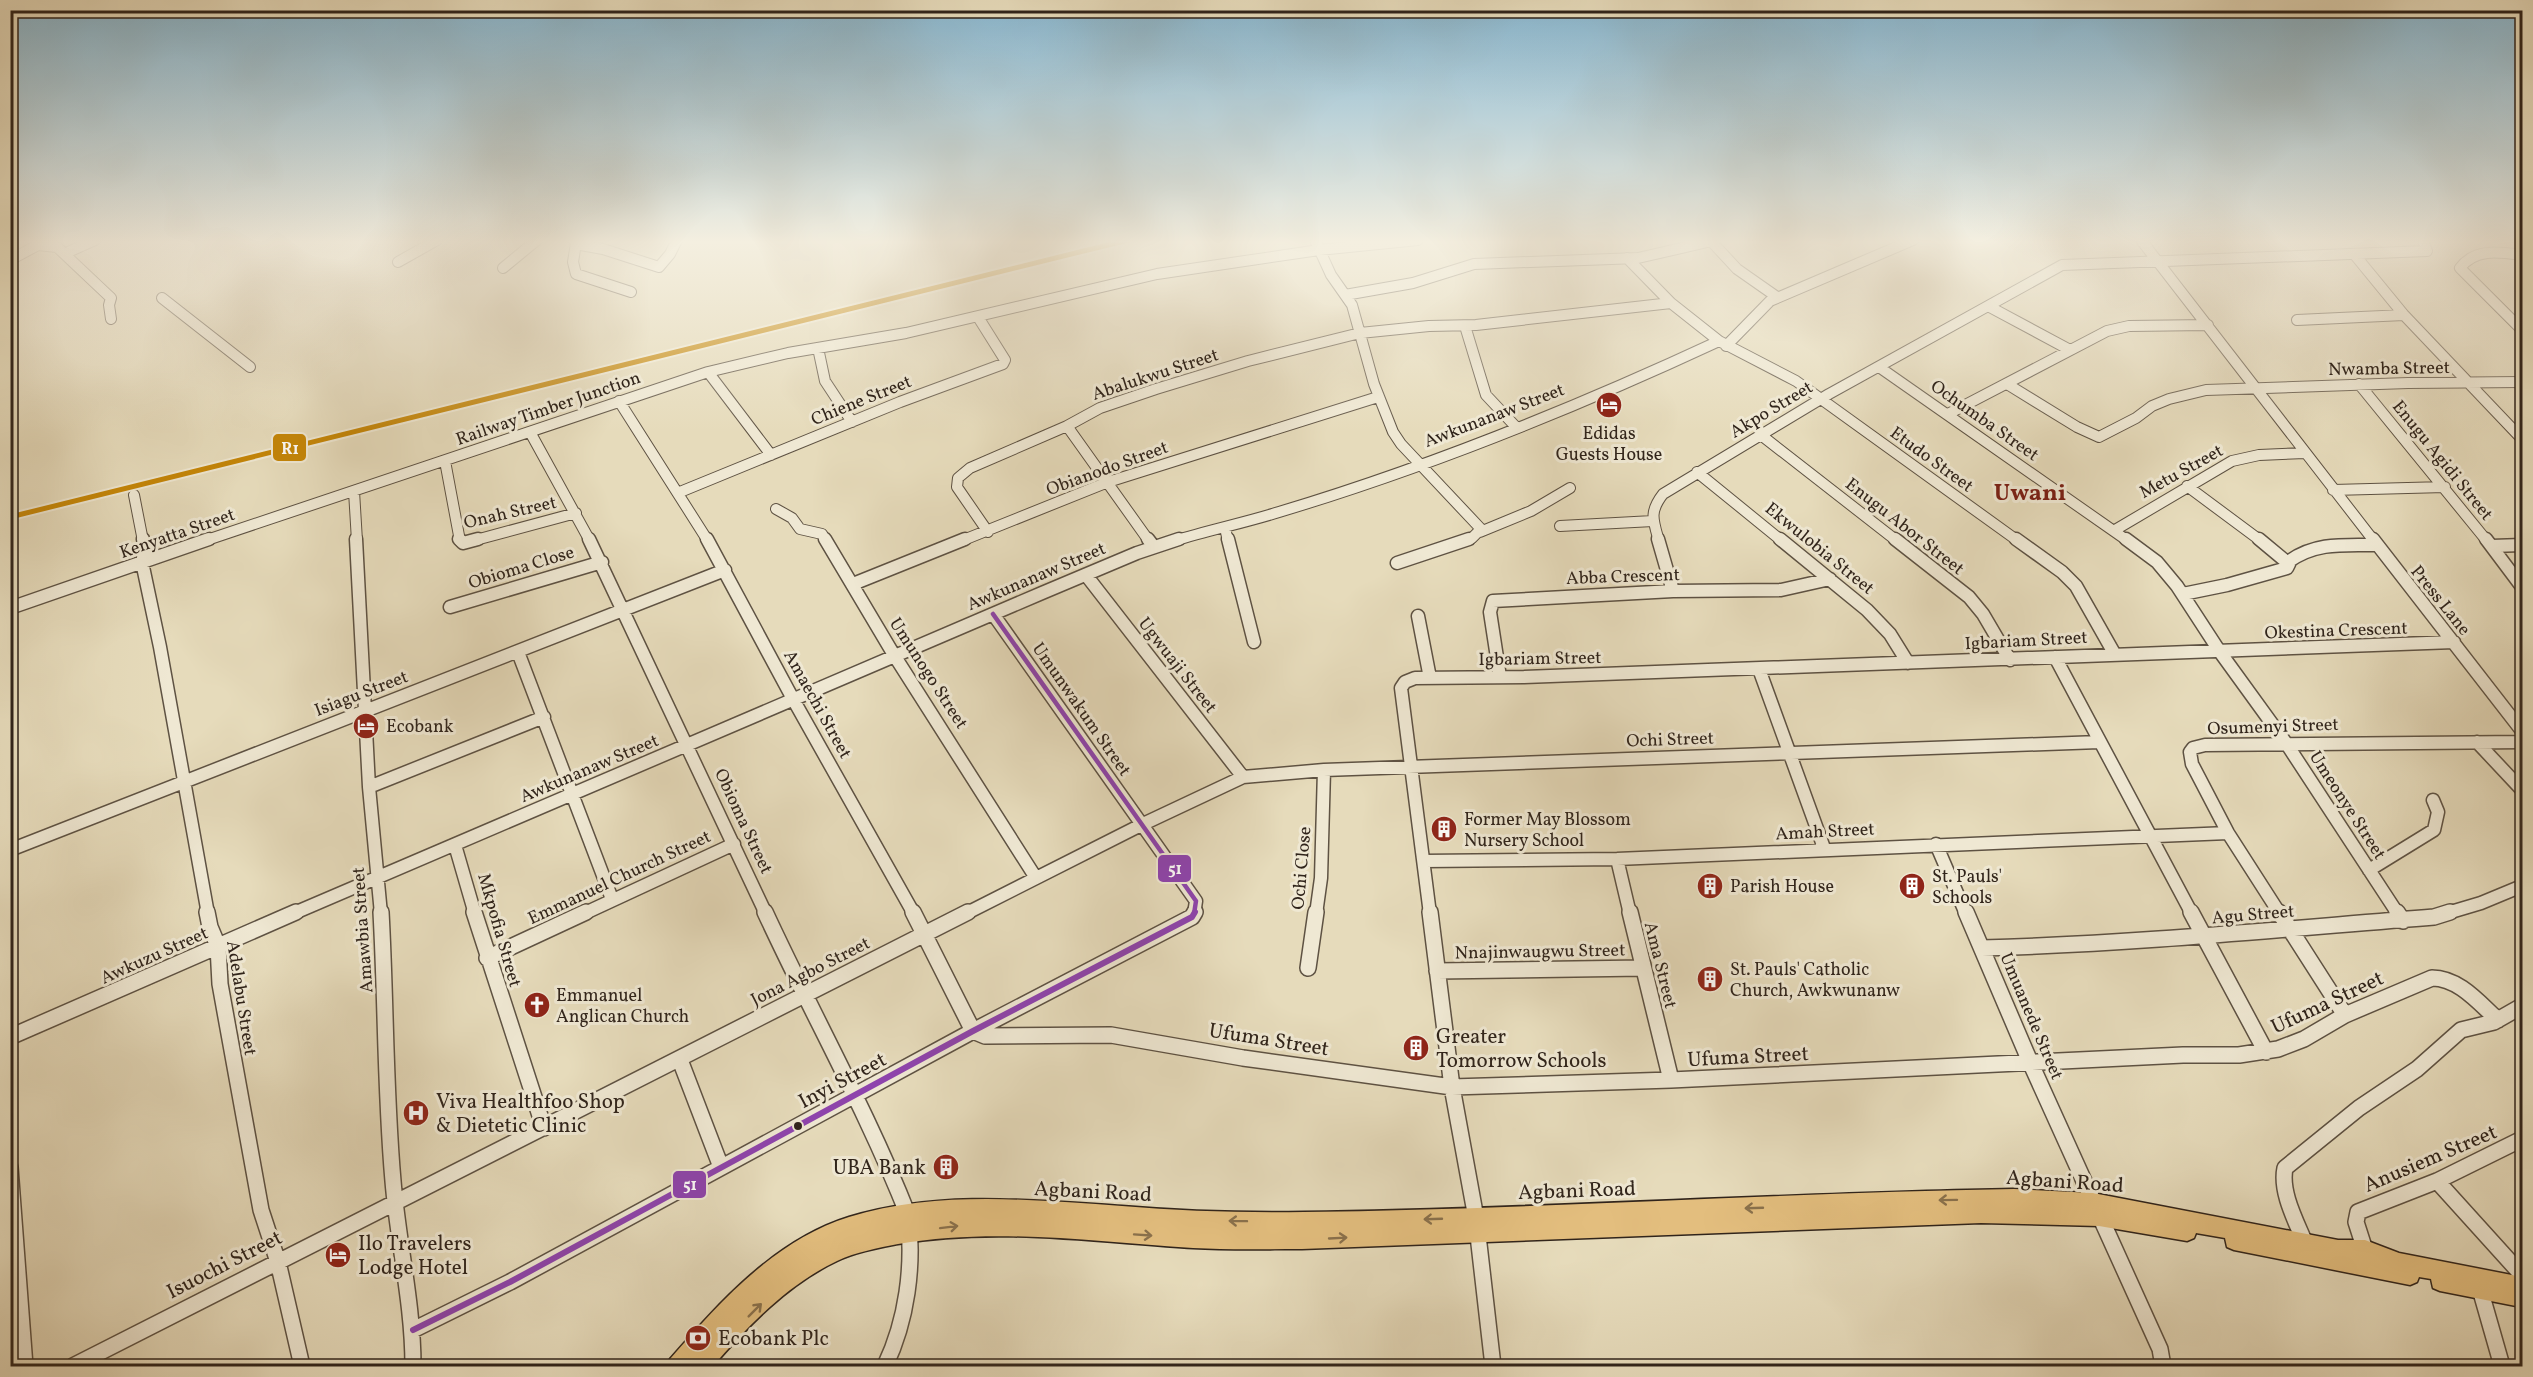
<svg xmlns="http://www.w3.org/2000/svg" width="2533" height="1377" font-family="Vollkorn,serif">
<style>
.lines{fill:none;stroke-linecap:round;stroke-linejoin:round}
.minor-far2-casing{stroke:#5e5243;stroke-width:12}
.minor-far1-casing{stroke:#5e5243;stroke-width:15}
.minor-casing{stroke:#5e5243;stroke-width:18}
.major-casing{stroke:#30241b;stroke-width:3}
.minor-far2{stroke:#efe8d3;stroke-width:10}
.minor-far1{stroke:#efe8d3;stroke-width:12}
.minor{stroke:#efe8d3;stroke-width:15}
.major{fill:#e3be7e;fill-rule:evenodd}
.bus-1-far1-casing{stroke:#efe8d3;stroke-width:9}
.bus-1-casing{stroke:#efe8d3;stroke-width:10}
.bus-1-far1{stroke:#8e44ad;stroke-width:4.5}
.bus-1{stroke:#8e44ad;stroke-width:6}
.rail-1-casing{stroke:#efe8d3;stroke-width:9}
.rail-1{stroke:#c58607;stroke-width:5}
.oneway{stroke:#8a714c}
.bus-dot{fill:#30241b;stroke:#efe8d3;stroke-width:2}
.labels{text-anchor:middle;stroke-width:6;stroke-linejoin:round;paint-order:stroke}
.street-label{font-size:18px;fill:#30241b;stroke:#efe8d3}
.poi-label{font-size:18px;fill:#30241b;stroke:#efe8d3;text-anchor:start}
.near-street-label{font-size:21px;fill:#30241b;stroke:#efe8d3}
.near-poi-label{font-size:21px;fill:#30241b;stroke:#efe8d3;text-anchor:start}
.district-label{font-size:24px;font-weight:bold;fill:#7a1f14;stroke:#efe8d3}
.line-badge{stroke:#efe8d3;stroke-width:2}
.badge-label{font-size:16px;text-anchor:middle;font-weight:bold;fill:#fff}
</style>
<rect width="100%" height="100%" fill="#e6dbbb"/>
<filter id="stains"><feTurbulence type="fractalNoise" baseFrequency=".00333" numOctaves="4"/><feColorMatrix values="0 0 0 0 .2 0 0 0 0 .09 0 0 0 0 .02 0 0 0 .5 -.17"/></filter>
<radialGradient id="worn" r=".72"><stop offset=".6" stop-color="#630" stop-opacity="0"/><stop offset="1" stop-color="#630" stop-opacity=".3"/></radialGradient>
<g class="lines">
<defs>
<path id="minor-far2" d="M 574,240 L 581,245 L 603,249 L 659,267 L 670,254 L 677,240
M 1315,240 L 1331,275 L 1352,305 L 1374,384 L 1393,432 L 1401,444 L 1481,529 L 1472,538 L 1464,541
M 2141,240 L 2374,541
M 1711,241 L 1737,269 L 1777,297
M 576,243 L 573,262 L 576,274 L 631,292
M 66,253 L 95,240
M 2354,254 L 2404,315 L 2522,439
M 2522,255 C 2499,252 2475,248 2460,268 L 2522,330
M 1627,258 L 1671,303 L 1719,341 L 1796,381 L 2018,541
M 10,260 L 38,245 L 57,247 L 111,298 L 109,305 L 111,319
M 398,262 L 437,240
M 503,268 L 537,240
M 1345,295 L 1413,283 L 1474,264 L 1638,258 L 1716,240
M 162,298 L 250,367
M 1988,306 L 2070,350
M 2297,320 L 2404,315
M 1465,326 L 1486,395 L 1516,427
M 1726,346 L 1770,301 L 1913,240
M 818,348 L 825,381 L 852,422
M 1879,367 L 2128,541
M 708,372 L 771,455
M 2007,384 L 2077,427 L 2099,437 L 2136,418 L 2152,406 L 2169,399 L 2206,390 L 2408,383 L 2522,382
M 2359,384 L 2487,541
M 619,401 L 708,541
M 1948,414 L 2107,331 L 2129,326 L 2208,325
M 530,432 L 590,541
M 1761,435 L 1897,541
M 445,461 L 460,541
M 1697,472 L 1782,541
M 2187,486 L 2261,541
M 2333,490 L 2445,487
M 354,491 L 357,541
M 680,492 L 900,402 L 1003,364 L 1005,360 L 978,317
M 134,495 L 143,541
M 776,509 L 792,518 L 800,529 L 822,534 L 826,541
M 1560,526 L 1653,521
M 1225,528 L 1228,541
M 2115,530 L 2232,461 L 2259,455 L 2305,453
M 988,532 L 957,487 L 958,478 L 970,468 L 1067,426
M 1480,532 L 1531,511 L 1570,488
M 204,541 L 708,372 L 788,353 L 906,333 L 1157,274 L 1319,250 L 1418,240
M 472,541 L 576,513
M 961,541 L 1108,482 L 1378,397
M 1149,541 L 1067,426 L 1100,408 L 1156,389 L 1248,361 L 1360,333 L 1429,326 L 1476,325 L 1671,303
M 1174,541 C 1209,530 1244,523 1279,512 C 1429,467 1577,407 1719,341
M 1659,541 C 1653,520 1649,512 1663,494 L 1829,394 L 2062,265 L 2427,251 L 2423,240"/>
<path id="minor-far1" d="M 143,539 L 145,550 L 142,562 L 160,647 L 208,914
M 356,539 L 369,787 L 381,914
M 459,539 L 463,543 L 478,539
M 589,539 L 766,914
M 707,539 L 793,699 L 914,914
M 825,539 L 894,655 L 1036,878
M 1148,539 L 1154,547
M 1228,539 L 1254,642
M 1658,539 L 1673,591
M 1780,539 L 1867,610 L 1890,634 L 1908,663
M 1895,539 L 1969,597 L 1983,614 L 2010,660
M 2016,539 L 2062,572 L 2076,586 L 2114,653
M 2126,539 L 2157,562 L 2177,586 L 2220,652 L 2286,743 L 2398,914
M 2373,539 L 2522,731
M 2486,539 L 2522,587
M 2492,546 L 2522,545
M 2288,562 C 2315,542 2344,545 2376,545
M 1397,563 L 1469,539
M 1086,575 L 1243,777
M 853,584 L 965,539
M 2183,594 L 2227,585 L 2287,568 L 2289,564 L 2259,539
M 450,607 L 602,562
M 10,608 L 209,539
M 993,614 L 1196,901 L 1194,914
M 1418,616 L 1430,678
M 518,652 L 612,899
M 2055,657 L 2192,914
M 1759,669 L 1824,848
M 1500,677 L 1490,612 L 1493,601 L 1673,591 L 1781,590 L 1830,579
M 2477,742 L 2522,790
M 369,787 L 544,717
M 1936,844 L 1966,914
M 455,845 L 475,914
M 10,850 L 725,570
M 1617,859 L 1630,914
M 1424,861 L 1617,859 L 2228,833
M 2369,870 L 2434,830 L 2438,812 L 2433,800
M 292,914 L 1042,593 L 1137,553 L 1179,539
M 583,914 L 734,844
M 965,914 L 1141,825 L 1243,777 L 1324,770 L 2099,742
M 1316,914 L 1321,878 L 1324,770
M 1430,914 L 1401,688 L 1405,682 L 1415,678 L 1524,677 L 2454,642
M 2280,914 L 2228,833 L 2192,764 L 2190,752 L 2193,748 L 2205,745 L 2522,742
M 2444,914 L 2481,903 L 2522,886"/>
<path id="minor" d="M 207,912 L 210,927 L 218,946 L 220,984 L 261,1210 L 278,1262 L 302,1366
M 381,912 C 386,1002 385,1091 393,1181 C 398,1243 413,1303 413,1366
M 474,912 L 544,1128
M 765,912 C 812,1014 867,1111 908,1215 C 914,1266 907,1320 885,1366
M 913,912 L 973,1031 L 985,1036 L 1111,1035 L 1243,1058 L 1452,1087 L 1671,1080 L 2183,1055 L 2239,1055 L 2278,1049 L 2304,1039 L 2345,1015 L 2432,978 C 2459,978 2479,1003 2498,1020
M 1430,912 L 1452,1087 L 1476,1218 L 1493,1366
M 1630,912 L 1671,1080
M 1966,912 L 2031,1064 L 2160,1349 L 2163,1366
M 2191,912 L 2266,1052
M 2279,912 L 2345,1015
M 2397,912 L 2403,921
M 1982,948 C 2133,944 2283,929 2434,917 L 2450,912
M 487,958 L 586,912
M 1308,968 L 1316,912
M 1437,971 L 1643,968
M 10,1037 L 296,912
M 680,1060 L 721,1167
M 10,1167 L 25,1366
M 2437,1181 L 2522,1275
M 2305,1243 C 2296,1221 2280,1192 2285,1168 L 2359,1108 L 2417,1069 L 2461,1030 L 2494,1022 L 2522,1006
M 2365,1250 L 2356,1222 L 2358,1212 L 2437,1181 L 2522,1139
M 2480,1289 L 2502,1366
M 413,1330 L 510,1282 L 973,1031 L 1192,917 L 1195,912
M 73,1366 L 968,912"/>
<path id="major" d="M 2014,1189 L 2093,1193 L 2338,1240 L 2365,1240 L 2399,1253 L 2522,1277 L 2522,1304 L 2516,1306 L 2440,1291 L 2433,1288 L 2431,1279 L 2419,1277 L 2417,1282 L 2410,1285 L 2234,1250 L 2227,1247 L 2225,1238 L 2196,1233 L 2194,1238 L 2187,1241 L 2099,1226 L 1981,1223 L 1302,1249 C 1266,1249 1229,1250 1193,1248 C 1095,1242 996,1227 898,1244 C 878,1248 856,1252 837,1261 C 788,1284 748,1326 713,1366 L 666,1366 L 670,1359 C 720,1302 775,1240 849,1217 C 937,1190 1032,1200 1122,1206 C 1182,1211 1244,1213 1304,1212 C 1541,1209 1777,1193 2014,1189 Z"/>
</defs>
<use href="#minor-far2" class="minor-far2-casing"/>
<use href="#minor-far1" class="minor-far1-casing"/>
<use href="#minor" class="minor-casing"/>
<use href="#major" class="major-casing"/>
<use href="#minor-far2" class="minor-far2"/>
<use href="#minor-far1" class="minor-far1"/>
<use href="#minor" class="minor"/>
<use href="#major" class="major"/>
<defs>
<path id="bus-1-far1" d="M 993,614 L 1196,901 L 1194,914"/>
<path id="bus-1" d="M 413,1330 L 510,1282 L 973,1031 L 1192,917 L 1195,912"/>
</defs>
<use href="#bus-1-far1" class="bus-1-far1-casing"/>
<use href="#bus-1" class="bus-1-casing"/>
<use href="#bus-1-far1" class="bus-1-far1"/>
<use href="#bus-1" class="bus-1"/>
<defs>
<path id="rail-1" d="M 10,517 L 1128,240"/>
</defs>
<use href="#rail-1" class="rail-1-casing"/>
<use href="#rail-1" class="rail-1"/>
</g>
<defs><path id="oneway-shaft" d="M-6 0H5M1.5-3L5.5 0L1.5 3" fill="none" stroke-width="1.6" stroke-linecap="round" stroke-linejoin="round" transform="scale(1.5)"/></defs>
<g class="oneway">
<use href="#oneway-shaft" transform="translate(1948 1200) rotate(179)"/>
<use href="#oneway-shaft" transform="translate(1754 1208) rotate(178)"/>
<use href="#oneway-shaft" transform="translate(1433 1219) rotate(178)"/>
<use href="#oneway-shaft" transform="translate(1238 1221) rotate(-179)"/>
<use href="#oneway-shaft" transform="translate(949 1227) rotate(-7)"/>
<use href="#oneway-shaft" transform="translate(1143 1235) rotate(4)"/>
<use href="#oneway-shaft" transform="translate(1338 1238) rotate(-3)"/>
<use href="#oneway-shaft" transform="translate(755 1310) rotate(-45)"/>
</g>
<linearGradient id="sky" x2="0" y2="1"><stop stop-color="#87b7d1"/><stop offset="0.56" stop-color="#f4efe0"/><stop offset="1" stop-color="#f4efe0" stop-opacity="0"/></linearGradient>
<rect width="2533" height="432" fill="url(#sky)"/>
<defs>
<symbol id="hotel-disc" viewBox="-11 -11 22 22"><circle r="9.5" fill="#8f2418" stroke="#efe8d3"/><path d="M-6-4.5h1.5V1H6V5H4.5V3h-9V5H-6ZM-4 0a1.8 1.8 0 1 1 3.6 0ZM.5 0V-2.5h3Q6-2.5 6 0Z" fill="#fff"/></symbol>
<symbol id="building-disc" viewBox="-11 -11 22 22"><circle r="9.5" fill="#8f2418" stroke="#efe8d3"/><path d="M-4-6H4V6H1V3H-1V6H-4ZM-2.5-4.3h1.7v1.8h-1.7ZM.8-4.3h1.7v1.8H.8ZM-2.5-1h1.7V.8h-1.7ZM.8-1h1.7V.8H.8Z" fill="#fff"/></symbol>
<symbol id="church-disc" viewBox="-11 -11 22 22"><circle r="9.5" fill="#8f2418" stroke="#efe8d3"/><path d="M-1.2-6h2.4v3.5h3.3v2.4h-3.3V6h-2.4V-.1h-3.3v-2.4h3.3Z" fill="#fff"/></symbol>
<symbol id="hospital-disc" viewBox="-11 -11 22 22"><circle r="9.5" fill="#8f2418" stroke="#efe8d3"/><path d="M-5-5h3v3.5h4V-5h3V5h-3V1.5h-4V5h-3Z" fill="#fff"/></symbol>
<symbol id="bank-disc" viewBox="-11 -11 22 22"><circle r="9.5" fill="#8f2418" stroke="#efe8d3"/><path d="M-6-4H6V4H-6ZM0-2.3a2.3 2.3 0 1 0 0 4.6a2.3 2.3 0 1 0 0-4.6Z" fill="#fff"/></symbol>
</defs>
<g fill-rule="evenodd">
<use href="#hotel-disc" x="1594" y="390" width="30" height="30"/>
<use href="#hotel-disc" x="351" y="711" width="30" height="30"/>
<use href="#building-disc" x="1429" y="814" width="30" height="30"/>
<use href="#building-disc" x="1695" y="871" width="30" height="30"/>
<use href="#building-disc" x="1897" y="871" width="30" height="30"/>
<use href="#building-disc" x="1695" y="964" width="30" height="30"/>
<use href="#church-disc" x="522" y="990" width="30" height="30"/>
<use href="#building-disc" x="1401" y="1033" width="30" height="30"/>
<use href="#hospital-disc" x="401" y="1098" width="30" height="30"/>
<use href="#building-disc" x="931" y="1152" width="30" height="30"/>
<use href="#hotel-disc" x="323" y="1240" width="30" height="30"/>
<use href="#bank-disc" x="683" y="1323" width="30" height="30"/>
</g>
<circle class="bus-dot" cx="798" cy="1126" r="5"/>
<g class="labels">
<g class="street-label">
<text transform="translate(2389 368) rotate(-1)" y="6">Nwamba Street</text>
<text transform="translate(1155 374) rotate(-18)" y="6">Abalukwu Street</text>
<text transform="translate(861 400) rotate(-22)" y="6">Chiene Street</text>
<text transform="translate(548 408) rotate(-19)" y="6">Railway Timber Junction</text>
<text transform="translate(1771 409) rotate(-31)" y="6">Akpo Street</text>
<text transform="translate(1494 415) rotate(-21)" y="6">Awkunanaw Street</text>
<text transform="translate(1985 420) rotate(35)" y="6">Ochumba Street</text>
<text transform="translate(1932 459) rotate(36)" y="6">Etudo Street</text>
<text transform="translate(2443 460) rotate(51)" y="6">Enugu Agidi Street</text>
<text transform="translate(1107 468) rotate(-20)" y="6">Obianodo Street</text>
<text transform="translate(2181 471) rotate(-29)" y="6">Metu Street</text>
<text transform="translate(510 512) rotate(-13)" y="6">Onah Street</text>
<text transform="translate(1905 526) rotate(38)" y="6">Enugu Abor Street</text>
<text transform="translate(177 533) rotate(-19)" y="6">Kenyatta Street</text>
<text transform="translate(1820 548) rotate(39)" y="6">Ekwulobia Street</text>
<text transform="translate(521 567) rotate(-17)" y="6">Obioma Close</text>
<text transform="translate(1036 576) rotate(-23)" y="6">Awkunanaw Street</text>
<text transform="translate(1623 576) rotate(-2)" y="6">Abba Crescent</text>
<text transform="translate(2441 600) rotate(51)" y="6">Press Lane</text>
<text transform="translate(2336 630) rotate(-2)" y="6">Okestina Crescent</text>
<text transform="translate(2026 640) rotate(-3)" y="6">Igbariam Street</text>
<text transform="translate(1540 658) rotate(-1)" y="6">Igbariam Street</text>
<text transform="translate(1178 665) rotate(52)" y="6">Ugwuaji Street</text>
<text transform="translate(929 673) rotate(57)" y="6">Umunogo Street</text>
<text transform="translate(361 693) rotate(-21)" y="6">Isiagu Street</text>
<text transform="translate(818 704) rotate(61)" y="6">Amaechi Street</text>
<text transform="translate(1082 709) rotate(55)" y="6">Umunwakum Street</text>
<text transform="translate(2273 726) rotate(-2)" y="6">Osumenyi Street</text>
<text transform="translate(1670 739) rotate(-2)" y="6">Ochi Street</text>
<text transform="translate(589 768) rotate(-23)" y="6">Awkunanaw Street</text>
<text transform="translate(2348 805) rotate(57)" y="6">Umeonye Street</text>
<text transform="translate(744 821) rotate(65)" y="6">Obioma Street</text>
<text transform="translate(1825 831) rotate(-3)" y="6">Amah Street</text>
<text transform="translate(1301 868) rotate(-85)" y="6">Ochi Close</text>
<text transform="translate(619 877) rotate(-25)" y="6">Emmanuel Church Street</text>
<text transform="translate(2253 914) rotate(-5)" y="6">Agu Street</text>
<text transform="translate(362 930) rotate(-94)" y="6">Amawbia Street</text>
<text transform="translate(500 930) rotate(74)" y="6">Mkpofia Street</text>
<text transform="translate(1540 951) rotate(-1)" y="6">Nnajinwaugwu Street</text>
<text transform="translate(154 955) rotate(-24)" y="6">Awkuzu Street</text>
<text transform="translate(1661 965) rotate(76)" y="6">Ama Street</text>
<text transform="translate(810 971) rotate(-27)" y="6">Jona Agbo Street</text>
<text transform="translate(242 998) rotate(81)" y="6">Adelabu Street</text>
<text transform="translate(2032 1016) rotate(67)" y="6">Umuanede Street</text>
</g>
<g class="poi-label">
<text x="1609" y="439" text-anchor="middle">Edidas<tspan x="1609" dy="21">Guests House</tspan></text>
<text x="386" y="732">Ecobank</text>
<text x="1464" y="825">Former May Blossom<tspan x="1464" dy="21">Nursery School</tspan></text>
<text x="1932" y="882">St. Pauls'<tspan x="1932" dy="21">Schools</tspan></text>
<text x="1730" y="892">Parish House</text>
<text x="1730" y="975">St. Pauls' Catholic<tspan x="1730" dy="21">Church, Awkwunanw</tspan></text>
<text x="556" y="1001">Emmanuel<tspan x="556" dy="21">Anglican Church</tspan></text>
</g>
<g class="near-street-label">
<text transform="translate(2327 1002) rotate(-25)" y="7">Ufuma Street</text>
<text transform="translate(1269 1039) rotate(9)" y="7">Ufuma Street</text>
<text transform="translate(1748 1056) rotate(-3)" y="7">Ufuma Street</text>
<text transform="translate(842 1080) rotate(-28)" y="7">Inyi Street</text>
<text transform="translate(2430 1158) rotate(-23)" y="7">Anusiem Street</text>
<text transform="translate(2065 1181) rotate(4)" y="7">Agbani Road</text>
<text transform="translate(1577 1190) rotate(-2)" y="7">Agbani Road</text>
<text transform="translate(1093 1191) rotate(3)" y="7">Agbani Road</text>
<text transform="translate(224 1264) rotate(-27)" y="7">Isuochi Street</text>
</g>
<g class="near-poi-label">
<text x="1436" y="1043">Greater<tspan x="1436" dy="24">Tomorrow Schools</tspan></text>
<text x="436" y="1108">Viva Healthfoo Shop<tspan x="436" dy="24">&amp; Dietetic Clinic</tspan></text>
<text x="926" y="1174" text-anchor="end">UBA Bank</text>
<text x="358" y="1250">Ilo Travelers<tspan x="358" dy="24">Lodge Hotel</tspan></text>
<text x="718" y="1345">Ecobank Plc</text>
</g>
<g class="district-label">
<text x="2030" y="500">Uwani</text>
</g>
</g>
<g class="line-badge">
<rect x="272" y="433" width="35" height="29" rx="6" fill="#c58607"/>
<rect x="1157" y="854" width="35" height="29" rx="6" fill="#8e44ad"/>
<rect x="672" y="1170" width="35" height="29" rx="6" fill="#8e44ad"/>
</g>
<g class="badge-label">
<text x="290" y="454">R1</text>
<text x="1175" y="874">51</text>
<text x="690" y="1190">51</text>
</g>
<rect width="2533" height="1377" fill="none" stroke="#e6dbbb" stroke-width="36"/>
<rect x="12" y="12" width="2509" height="1353" fill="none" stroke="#30241b" stroke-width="3"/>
<rect x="18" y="18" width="2497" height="1341" fill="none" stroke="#30241b" stroke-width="1.5"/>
<rect width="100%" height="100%" filter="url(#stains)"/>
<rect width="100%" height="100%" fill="url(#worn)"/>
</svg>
